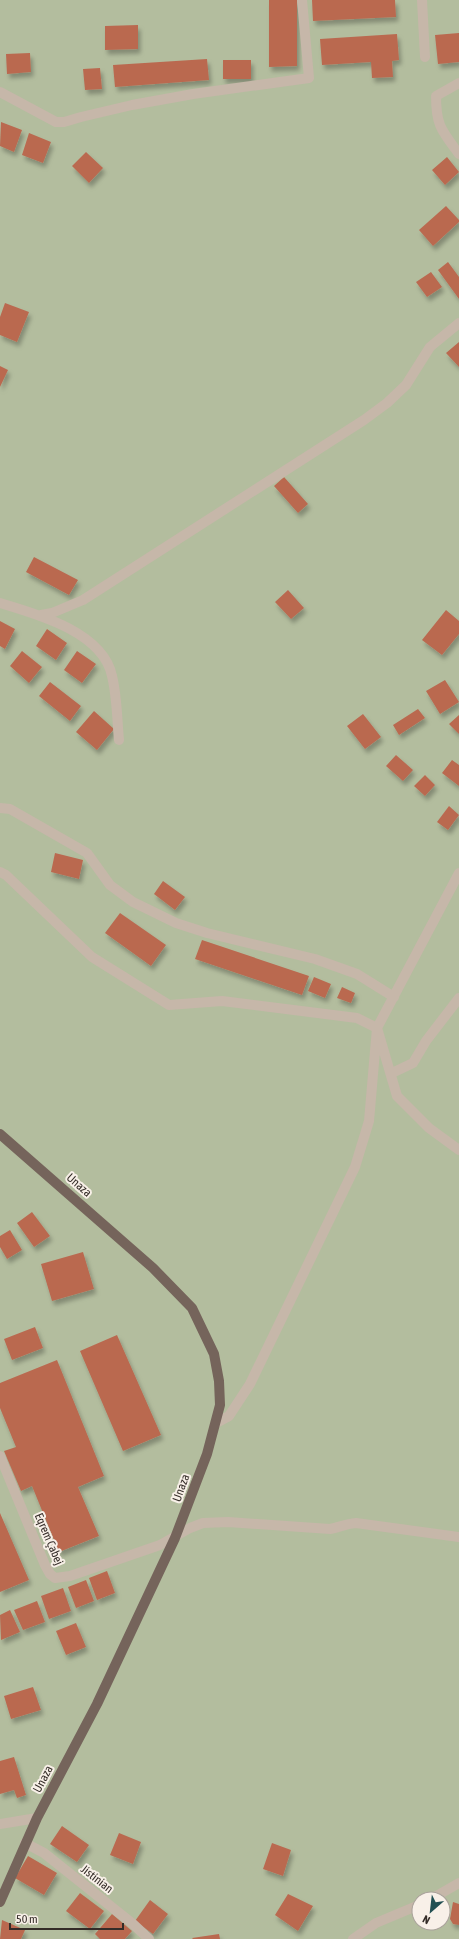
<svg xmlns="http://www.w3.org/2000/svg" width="459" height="1939" font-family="'Asap Condensed',sans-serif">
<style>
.green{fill:#b3bd9e;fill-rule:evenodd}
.building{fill:#ba6950;filter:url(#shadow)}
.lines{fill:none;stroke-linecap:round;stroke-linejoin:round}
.minor{stroke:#c6b7a9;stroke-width:10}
.major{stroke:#75645b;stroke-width:10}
.labels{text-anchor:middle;stroke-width:4;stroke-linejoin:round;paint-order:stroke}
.street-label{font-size:12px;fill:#342c28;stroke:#f8f0e8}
</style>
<defs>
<filter id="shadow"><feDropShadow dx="2.5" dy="4.5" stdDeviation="2" flood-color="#0004"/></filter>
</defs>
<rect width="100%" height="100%" fill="#efe6dc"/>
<path class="green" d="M 0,0 L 459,0 L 459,1939 L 0,1939 ZM 419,1899 L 443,1899 L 443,1923 L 419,1923 Z"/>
<path class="building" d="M 269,0 L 297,0 L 297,66 L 269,67 Z
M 312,0 L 395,0 L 396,17 L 313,21 Z
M 138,25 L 138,49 L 105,50 L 105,26 Z
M 459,33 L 459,62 L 438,64 L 435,35 Z
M 397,34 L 399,60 L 392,61 L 393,77 L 372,78 L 371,62 L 322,65 L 320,39 Z
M 30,53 L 31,72 L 7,74 L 6,54 Z
M 207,59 L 209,80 L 115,87 L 113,65 Z
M 223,60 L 251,60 L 251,79 L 223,79 Z
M 100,68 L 102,89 L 85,90 L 83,69 Z
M 1,122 L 22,130 L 14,152 L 0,146 Z
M 29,133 L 51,142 L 43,163 L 22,155 Z
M 86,152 L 103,168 L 89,183 L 72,166 Z
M 447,157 L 459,172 L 445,185 L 432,170 Z
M 446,206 L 459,220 L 459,222 L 433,246 L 419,230 Z
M 448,262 L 459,277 L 459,299 L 438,270 Z
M 431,272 L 442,287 L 427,297 L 416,282 Z
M 5,303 L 29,312 L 17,342 L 0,335 L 0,317 Z
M 459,342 L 459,367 L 446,353 Z
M 0,366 L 8,370 L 0,387 Z
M 284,477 L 308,504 L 298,513 L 274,486 Z
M 34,557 L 78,580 L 69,595 L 26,572 Z
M 288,590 L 304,608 L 291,619 L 275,602 Z
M 446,610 L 459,621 L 459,634 L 442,655 L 422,640 Z
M 0,621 L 15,629 L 5,649 L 0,646 Z
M 47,629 L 67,643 L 56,660 L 36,646 Z
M 22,651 L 42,667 L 29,683 L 10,666 Z
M 77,651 L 96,664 L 82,683 L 64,670 Z
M 445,680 L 459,702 L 440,714 L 426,691 Z
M 50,682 L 81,706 L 70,721 L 39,696 Z
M 418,709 L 425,718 L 399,735 L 393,725 Z
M 94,711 L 114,729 L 97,750 L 76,732 Z
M 363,714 L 381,737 L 365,749 L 347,726 Z
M 459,715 L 459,734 L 449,724 Z
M 396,755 L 413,770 L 403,781 L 386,766 Z
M 452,760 L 459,765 L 459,786 L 442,773 Z
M 425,775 L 435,785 L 425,796 L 414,786 Z
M 449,806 L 459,815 L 448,830 L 437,822 Z
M 55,853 L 83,860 L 79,879 L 51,872 Z
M 163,881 L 185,897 L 175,910 L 154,894 Z
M 120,913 L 166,945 L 151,966 L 105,933 Z
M 202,940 L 309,976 L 302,995 L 195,959 Z
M 314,977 L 331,984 L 325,998 L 308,991 Z
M 342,987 L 355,993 L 351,1003 L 337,998 Z
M 32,1212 L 50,1236 L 34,1247 L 17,1223 Z
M 10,1230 L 22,1250 L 7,1259 L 0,1247 L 0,1236 Z
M 83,1252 L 94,1289 L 52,1301 L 41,1264 Z
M 35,1327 L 43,1348 L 12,1360 L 4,1339 Z
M 117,1335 L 161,1435 L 123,1451 L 80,1351 Z
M 57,1360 L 104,1476 L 78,1487 L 99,1536 L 59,1552 L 32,1486 L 21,1491 L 4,1451 L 16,1447 L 0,1408 L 0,1383 Z
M 0,1513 L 29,1580 L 0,1592 Z
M 107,1571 L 115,1593 L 97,1600 L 89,1578 Z
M 86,1580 L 94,1601 L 76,1608 L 68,1587 Z
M 63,1588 L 71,1611 L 49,1619 L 41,1596 Z
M 37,1601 L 45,1622 L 23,1630 L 14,1610 Z
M 10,1610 L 20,1632 L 1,1640 L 0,1615 Z
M 76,1623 L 86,1647 L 66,1655 L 56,1631 Z
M 33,1687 L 41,1710 L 11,1719 L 4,1696 Z
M 14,1757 L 26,1795 L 17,1798 L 14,1790 L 0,1794 L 0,1761 Z
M 62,1826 L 89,1845 L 77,1862 L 50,1844 Z
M 119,1833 L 141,1842 L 133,1864 L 110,1855 Z
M 272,1843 L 291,1850 L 283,1876 L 263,1869 Z
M 28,1856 L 57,1873 L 44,1895 L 15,1878 Z
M 80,1893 L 104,1911 L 90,1929 L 66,1911 Z
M 288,1894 L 313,1906 L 298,1931 L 275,1915 Z
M 150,1900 L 168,1914 L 153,1934 L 135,1921 Z
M 453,1902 L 459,1904 L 459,1925 L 453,1924 L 450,1919 Z
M 112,1914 L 132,1931 L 125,1939 L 100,1939 L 95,1934 Z
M 2,1920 L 25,1930 L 21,1939 L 0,1939 Z
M 219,1934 L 220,1939 L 193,1939 L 192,1938 Z"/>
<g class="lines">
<path class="minor" d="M 422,0 L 425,57
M 459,83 L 436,96 C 436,126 442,131 459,154
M 0,92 L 56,122 L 64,122 L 81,117 L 132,105 L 193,94 L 309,78 L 302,0
M 0,603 C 37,614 103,632 112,676 C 117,696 117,719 119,740
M 41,615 L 52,613 L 83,600 L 364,420 L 387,403 L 406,385 L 430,347 L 459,323
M 0,808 L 10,809 L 87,853 L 110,885 L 133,902 L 176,923 L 207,933 L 315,959 L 357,974 L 394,997
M 0,872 L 6,875 L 92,957 L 169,1005 L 222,1001 L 357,1018 L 377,1028 L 397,1096 L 429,1128 L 459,1150
M 392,1073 L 413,1063 L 426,1041 L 459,998
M 216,1423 L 229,1416 L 250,1384 L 355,1167 L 369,1121 L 377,1028 L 459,873
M 0,1456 L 45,1565 L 50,1574 L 55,1578 L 70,1576 L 160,1545 L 190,1528 L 203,1523 L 228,1522 L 330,1529 C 340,1527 345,1524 356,1523 L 459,1537
M 0,1824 L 37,1818
M 25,1843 L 44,1853 L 133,1924 L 149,1939
M 431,1899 L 459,1883
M 353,1939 L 376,1923 L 419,1905"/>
<path class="major" d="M 0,1134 L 153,1268 L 192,1308 L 214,1354 L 219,1381 L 220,1405 L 207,1454 L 175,1538 L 97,1704 L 37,1818 L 0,1902"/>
</g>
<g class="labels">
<g class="street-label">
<text transform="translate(79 1185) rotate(41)" y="4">Unaza</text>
<text transform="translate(181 1488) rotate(-70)" y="4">Unaza</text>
<text transform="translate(49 1539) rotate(67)" y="4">Eqrem Çabej</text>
<text transform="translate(43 1779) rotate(-62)" y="4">Unaza</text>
<text transform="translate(97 1879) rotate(38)" y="4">Jistinian</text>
</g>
</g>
<g transform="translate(431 1911) rotate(208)"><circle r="19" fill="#f8f0e8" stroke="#aaa29b"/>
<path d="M0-3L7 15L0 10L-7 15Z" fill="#224f52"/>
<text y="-6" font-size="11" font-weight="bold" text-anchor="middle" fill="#342c28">N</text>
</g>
<path d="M10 1923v6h113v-6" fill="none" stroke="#342c28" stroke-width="2"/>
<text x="16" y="1923" font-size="12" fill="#342c28" stroke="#f8f0e8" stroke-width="3" paint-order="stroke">50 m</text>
</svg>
